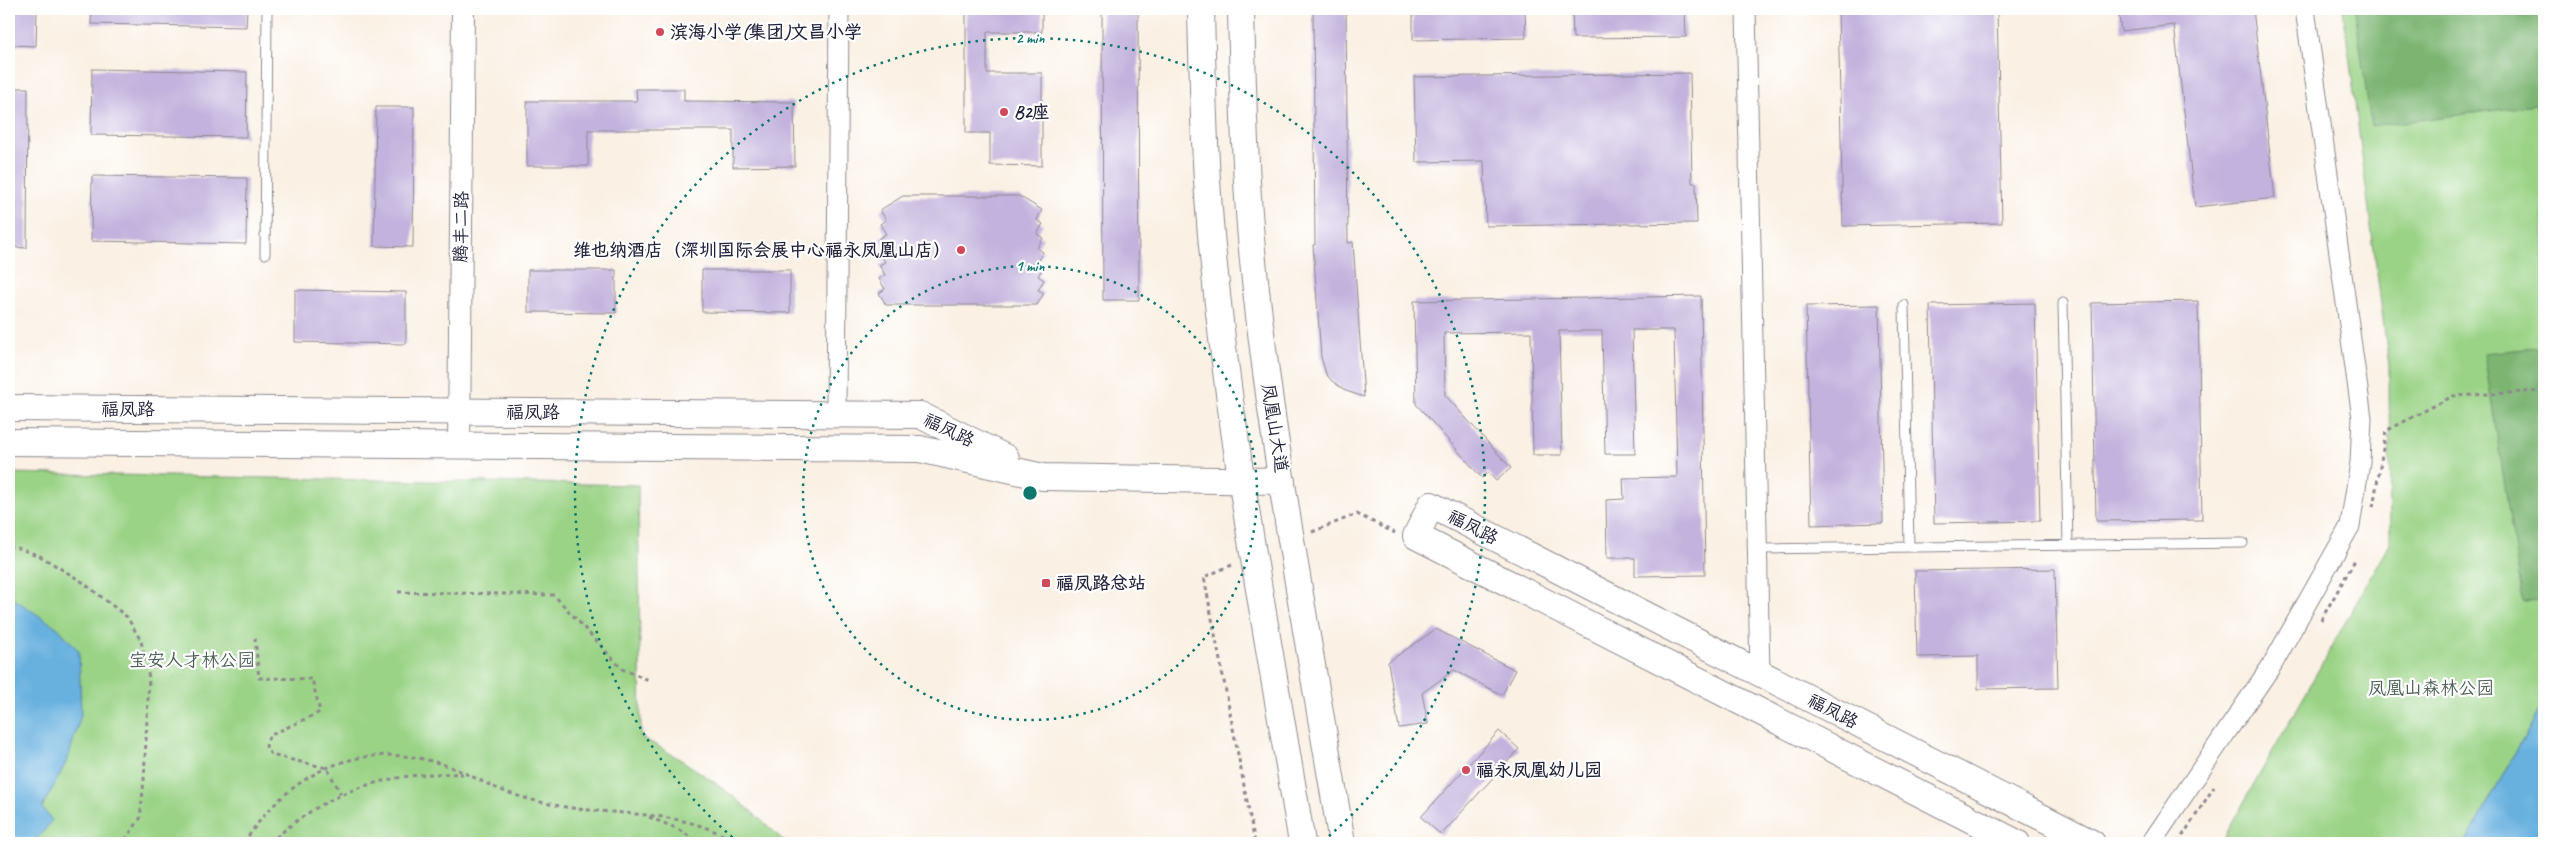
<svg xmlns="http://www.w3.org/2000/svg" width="2553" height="852" font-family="Caveat,'LXGW WenKai TC',sans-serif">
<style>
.green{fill:#9ad385;stroke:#5e7a60}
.forest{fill:#7bb572;stroke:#4e6c56}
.water{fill:#67b1df;stroke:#446a8d}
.building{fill:#c2b2dd}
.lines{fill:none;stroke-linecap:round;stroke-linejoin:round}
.service-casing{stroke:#8e898f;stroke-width:11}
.minor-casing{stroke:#8e898f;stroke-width:21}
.tertiary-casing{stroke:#8e898f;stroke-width:24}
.secondary-casing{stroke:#8e898f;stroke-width:28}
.path{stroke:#8e898f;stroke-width:3;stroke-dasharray:4 4;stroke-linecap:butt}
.service{stroke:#fff;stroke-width:9}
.minor{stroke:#fff;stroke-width:19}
.tertiary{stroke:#fff;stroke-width:22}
.secondary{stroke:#fff;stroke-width:26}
.ring{fill:none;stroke:#0f766e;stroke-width:2.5;stroke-dasharray:2.5 5}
.poi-dot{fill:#d1495b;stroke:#fff;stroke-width:2}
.labels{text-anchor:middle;stroke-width:4.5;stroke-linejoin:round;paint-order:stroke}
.poi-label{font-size:18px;font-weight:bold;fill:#22223b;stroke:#fff;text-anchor:start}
.street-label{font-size:18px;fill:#22223b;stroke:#fff}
.park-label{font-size:18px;fill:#4c6055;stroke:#fff}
.centre{fill:#0f766e;stroke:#fff;stroke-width:2.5}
.ring-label{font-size:15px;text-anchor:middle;font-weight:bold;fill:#0f766e;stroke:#fff;stroke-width:4.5;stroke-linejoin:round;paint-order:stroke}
</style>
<rect width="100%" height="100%" fill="#fff"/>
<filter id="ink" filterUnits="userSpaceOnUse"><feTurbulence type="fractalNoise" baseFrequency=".02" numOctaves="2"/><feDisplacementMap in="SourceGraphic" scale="10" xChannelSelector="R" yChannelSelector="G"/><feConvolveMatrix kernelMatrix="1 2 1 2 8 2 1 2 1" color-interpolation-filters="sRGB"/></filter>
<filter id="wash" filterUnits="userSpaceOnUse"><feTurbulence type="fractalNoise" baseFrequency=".0096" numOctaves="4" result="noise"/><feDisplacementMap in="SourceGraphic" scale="20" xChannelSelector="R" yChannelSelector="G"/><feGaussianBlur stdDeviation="1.12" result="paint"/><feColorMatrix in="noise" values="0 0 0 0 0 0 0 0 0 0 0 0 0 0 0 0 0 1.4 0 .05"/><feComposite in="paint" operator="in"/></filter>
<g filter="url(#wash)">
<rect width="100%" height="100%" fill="#faf0e3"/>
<path class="green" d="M 2343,9 L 2544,9 L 2544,702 L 2465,843 L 2221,843 L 2390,543 L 2389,366 Z
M 9,473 L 638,485 L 641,737 C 696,766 742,800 786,843 L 9,843 Z"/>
<path class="forest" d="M 2355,9 L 2544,9 L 2544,104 L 2371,126 Z
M 2544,347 L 2544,601 L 2523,602 L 2484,353 Z"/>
<path class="water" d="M 9,596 L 58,628 L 79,651 L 81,715 L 68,759 L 42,808 L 52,820 C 36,842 37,843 9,843 Z
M 2544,702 L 2544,843 L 2465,843 Z"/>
<g id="blocks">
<path class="building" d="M 9,9 L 37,9 L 36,46 L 9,45 Z
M 92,9 L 247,9 L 246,27 L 91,24 Z
M 966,9 L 1042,9 L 1042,32 L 987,32 L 987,73 L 1042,73 L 1042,166 L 990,165 L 990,133 L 966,133 Z
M 1102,9 L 1138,9 L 1139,300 L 1103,300 Z
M 1313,9 L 1346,9 L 1348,243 L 1353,242 L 1364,397 L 1346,391 L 1332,381 L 1326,374 L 1321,357 L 1313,245 L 1315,245 Z
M 1413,9 L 1525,9 L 1526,38 L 1413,40 Z
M 1572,9 L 1685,9 L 1686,37 L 1573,38 Z
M 1838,9 L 1997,9 L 2002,223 L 1843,226 Z
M 2118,9 L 2253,9 L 2275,198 L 2195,207 L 2174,25 L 2121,31 Z
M 92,69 L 247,72 L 246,137 L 91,135 Z
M 1690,73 L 1692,183 L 1696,183 L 1697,223 L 1486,226 L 1484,161 L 1416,162 L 1414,77 Z
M 9,88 L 28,88 L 27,248 L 9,247 Z
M 636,89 L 684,89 L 684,101 L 794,102 L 795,166 L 733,167 L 733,130 L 588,130 L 588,166 L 527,166 L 527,101 L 637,101 Z
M 376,107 L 414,107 L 413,247 L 374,246 Z
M 92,176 L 247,178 L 246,244 L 91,241 Z
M 903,196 L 1019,196 L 1042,210 L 1037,220 L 1043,224 L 1037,234 L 1043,238 L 1037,248 L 1043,252 L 1037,262 L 1044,266 L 1038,276 L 1044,280 L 1038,290 L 1044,293 L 1037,305 L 886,305 L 879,293 L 885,289 L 879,279 L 885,275 L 879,265 L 885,262 L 879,252 L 885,248 L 879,238 L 886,234 L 880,224 L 886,220 L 880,210 Z
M 528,270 L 616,270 L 616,313 L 528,312 Z
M 702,270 L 790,270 L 790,313 L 702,312 Z
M 295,290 L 406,292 L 406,344 L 295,342 Z
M 1701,296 L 1705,575 L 1635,576 L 1635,558 L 1607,558 L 1606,500 L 1624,499 L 1623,478 L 1677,477 L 1674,330 L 1632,330 L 1635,454 L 1605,454 L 1602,331 L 1559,331 L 1562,455 L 1533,455 L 1531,332 L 1444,333 L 1445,395 L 1511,468 L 1496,481 L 1488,472 L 1482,478 L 1416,404 L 1414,301 Z
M 2198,301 L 2202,520 L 2096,521 L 2092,303 Z
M 2035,303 L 2040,521 L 1934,523 L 1930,305 Z
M 1879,305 L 1883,523 L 1811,525 L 1806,306 Z
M 2055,569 L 2058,688 L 1978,689 L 1978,656 L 1917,657 L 1915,571 Z
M 1436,629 L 1515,670 L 1502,695 L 1454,670 L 1422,693 L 1428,724 L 1399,728 L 1388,662 Z
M 1499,731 L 1519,749 L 1441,835 L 1421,817 Z"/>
</g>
</g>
<g filter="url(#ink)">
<use href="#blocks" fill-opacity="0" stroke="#8e898f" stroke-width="1"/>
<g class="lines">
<defs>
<path id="service" d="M 265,254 L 267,9
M 2063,303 L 2068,545
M 1904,305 L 1909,547
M 1758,549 L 2243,543"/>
<path id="minor" d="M 1746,9 L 1760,674
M 836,414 L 839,9
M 2151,843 L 2272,665 L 2350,526 L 2360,462 L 2362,418 L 2305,9"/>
<path id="tertiary" d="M 459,446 L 463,9"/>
<path id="secondary" d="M 1201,9 C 1203,98 1205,186 1215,275 C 1234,465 1271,654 1302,843
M 1241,9 C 1243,96 1245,183 1254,271 C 1274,463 1311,653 1342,843
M 9,408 L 920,415 L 1006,458
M 9,442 L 920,449 L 1043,477 L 1282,481
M 2017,843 L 1416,536 L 1431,505 L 2092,843"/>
</defs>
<use href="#service" class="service-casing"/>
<use href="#minor" class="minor-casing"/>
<use href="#tertiary" class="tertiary-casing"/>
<use href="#secondary" class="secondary-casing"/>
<path class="path" d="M 2373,507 L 2386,431 L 2453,396 L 2544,391
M 1312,532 L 1357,514 L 1395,533
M 9,545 L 40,556 L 81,581 L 127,617 L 141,641 L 149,678 L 144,780 L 140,819 L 123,843
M 1232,565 L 1204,577 L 1255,843
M 398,592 L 554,595 L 622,669 L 649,680
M 2321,620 L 2355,560
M 255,638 L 259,678 L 312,679 L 320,712 L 269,736 L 266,746 L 271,755 L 327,768 L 341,794
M 649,817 L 676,828 L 700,843
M 244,843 C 289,772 359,738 442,764 C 460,770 477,779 494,787 C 514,796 538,802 560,806 C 618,817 684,808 736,843
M 270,843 C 326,791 387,771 463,774
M 2178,843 L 2214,787"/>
<use href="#service" class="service"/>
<use href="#minor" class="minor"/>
<use href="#tertiary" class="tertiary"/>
<use href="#secondary" class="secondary"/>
</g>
</g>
<g class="ring">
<circle cx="1030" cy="493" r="227"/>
<path d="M738 842A455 455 0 1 1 1322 842"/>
</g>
<g class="poi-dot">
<circle cx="660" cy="32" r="5"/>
<circle cx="1004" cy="112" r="5"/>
<circle cx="961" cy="250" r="5"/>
<rect x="1041" y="578" width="10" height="10" rx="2.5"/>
<circle cx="1466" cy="770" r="5"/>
</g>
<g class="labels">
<g class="poi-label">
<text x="670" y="38">滨海小学(集团)文昌小学</text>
<text x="1014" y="118">B2座</text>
<text x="951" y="256" text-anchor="end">维也纳酒店（深圳国际会展中心福永凤凰山店）</text>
<text x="1056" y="589">福凤路总站</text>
<text x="1476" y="776">福永凤凰幼儿园</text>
</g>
<g class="street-label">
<text transform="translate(461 227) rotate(-89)" y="6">腾丰二路</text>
<text x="128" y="415">福凤路</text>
<text x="533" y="418">福凤路</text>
<text transform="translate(1275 428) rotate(81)" y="6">凤凰山大道</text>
<text transform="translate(949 430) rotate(26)" y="6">福凤路</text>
<text transform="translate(1473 527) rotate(27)" y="6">福凤路</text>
<text transform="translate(1833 711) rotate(27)" y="6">福凤路</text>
</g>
<g class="park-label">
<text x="192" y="666">宝安人才林公园</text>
<text x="2431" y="694">凤凰山森林公园</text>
</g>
</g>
<circle cx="1030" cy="493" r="8" class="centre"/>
<g class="ring-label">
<text x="1030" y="43">2 min</text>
<text x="1030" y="271">1 min</text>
</g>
<rect width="2553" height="852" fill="none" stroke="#fff" stroke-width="30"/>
</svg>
